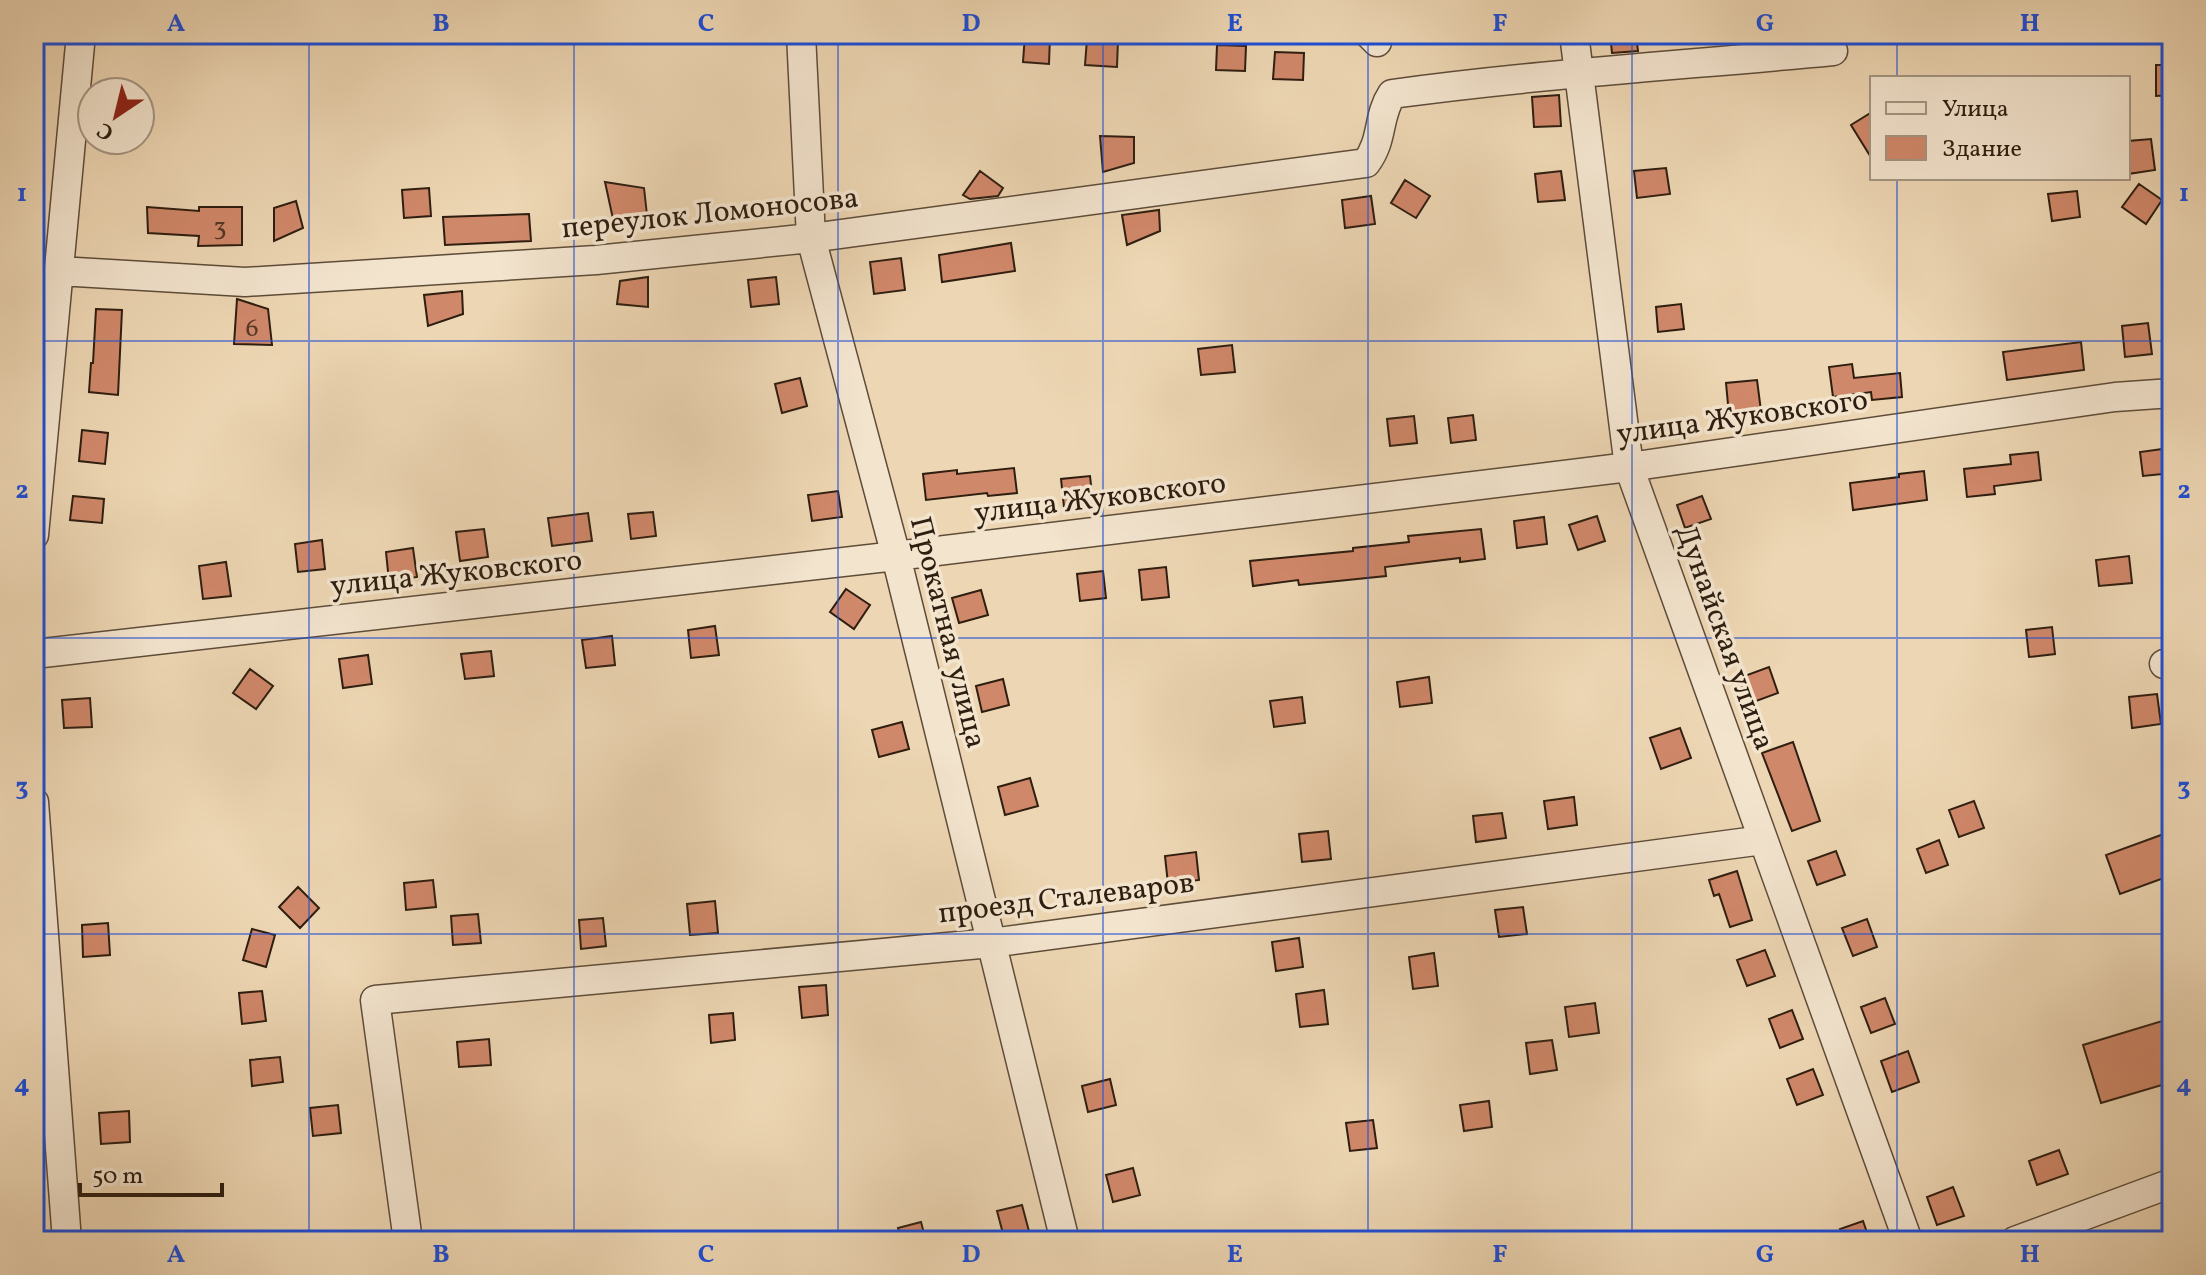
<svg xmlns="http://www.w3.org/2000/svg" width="2206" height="1275" font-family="Vollkorn,serif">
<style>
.building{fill:#d0886a;stroke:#2e1e10;stroke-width:2}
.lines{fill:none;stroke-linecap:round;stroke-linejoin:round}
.minor-casing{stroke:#5e4c39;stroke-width:31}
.minor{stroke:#f3e4ce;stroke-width:28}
.grid{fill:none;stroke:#1d4ed8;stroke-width:2;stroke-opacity:0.55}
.labels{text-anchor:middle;stroke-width:7;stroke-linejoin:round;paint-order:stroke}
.number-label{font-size:26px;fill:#563826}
.street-label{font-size:30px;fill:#2e1e10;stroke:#f3e4ce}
.neatline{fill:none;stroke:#1d4ed8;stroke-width:3}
.grid-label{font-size:26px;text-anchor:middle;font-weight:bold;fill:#1d4ed8}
</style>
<rect width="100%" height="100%" fill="#edd6b3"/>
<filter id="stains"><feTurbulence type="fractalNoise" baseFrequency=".0025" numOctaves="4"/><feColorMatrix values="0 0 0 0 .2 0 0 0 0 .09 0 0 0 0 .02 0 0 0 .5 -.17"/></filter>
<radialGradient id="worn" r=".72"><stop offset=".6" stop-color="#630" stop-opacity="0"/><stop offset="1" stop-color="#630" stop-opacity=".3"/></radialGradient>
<path class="building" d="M 1610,34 L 1636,34 L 1638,51 L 1612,53 Z
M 1025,35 L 1050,36 L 1049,64 L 1023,62 Z
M 1087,39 L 1118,40 L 1117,67 L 1085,65 Z
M 1217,45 L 1246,46 L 1245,71 L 1216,70 Z
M 1275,52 L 1304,53 L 1303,80 L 1273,79 Z
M 2156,65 L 2172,65 L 2172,95 L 2156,96 Z
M 1559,95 L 1561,126 L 1534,127 L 1532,97 Z
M 1872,112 L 1872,159 L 1851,125 Z
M 1100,136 L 1134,137 L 1134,163 L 1103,172 Z
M 2151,139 L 2155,170 L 2128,174 L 2128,141 Z
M 1666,168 L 1670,194 L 1637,198 L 1634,171 Z
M 980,171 L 1003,188 L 998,196 L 970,199 L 963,195 Z
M 1561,171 L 1565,200 L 1538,202 L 1535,174 Z
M 1405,180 L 1430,196 L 1416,218 L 1391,203 Z
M 605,182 L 644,188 L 647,215 L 613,219 Z
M 2139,184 L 2162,200 L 2146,224 L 2122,207 Z
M 429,188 L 431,216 L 404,218 L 402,190 Z
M 2077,191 L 2080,217 L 2052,221 L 2048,194 Z
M 1371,196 L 1375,224 L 1345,228 L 1342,200 Z
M 296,201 L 303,228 L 274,241 L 274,208 Z
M 147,207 L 199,211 L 199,207 L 242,207 L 242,245 L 198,246 L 199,236 L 148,233 Z
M 1159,210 L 1160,231 L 1127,245 L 1122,215 Z
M 529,214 L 531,241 L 445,245 L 443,217 Z
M 1011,243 L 1015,271 L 942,282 L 939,255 Z
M 901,258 L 905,290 L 874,294 L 870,262 Z
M 648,277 L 648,307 L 617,304 L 620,281 Z
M 776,277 L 779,304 L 751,307 L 748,280 Z
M 462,291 L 463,314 L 428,326 L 424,295 Z
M 237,299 L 268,309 L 272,345 L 234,344 Z
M 1681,304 L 1684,329 L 1658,332 L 1656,307 Z
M 96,309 L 122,310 L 118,395 L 89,392 L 91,363 L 93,363 Z
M 2148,323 L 2152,354 L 2125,357 L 2122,326 Z
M 2081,342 L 2084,370 L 2007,380 L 2003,352 Z
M 1232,345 L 1235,372 L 1201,375 L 1198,349 Z
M 1852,364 L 1854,378 L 1900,373 L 1902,397 L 1872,400 L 1871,392 L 1833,397 L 1829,367 Z
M 800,378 L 807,406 L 782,413 L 775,384 Z
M 1757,380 L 1761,411 L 1729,415 L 1726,383 Z
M 1473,415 L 1476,440 L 1451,443 L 1448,418 Z
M 1414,416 L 1417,443 L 1390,446 L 1387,419 Z
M 82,430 L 108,433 L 105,464 L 79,461 Z
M 2170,448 L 2172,473 L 2143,476 L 2140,452 Z
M 2038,452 L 2041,480 L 1994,486 L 1995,494 L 1967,497 L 1964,469 L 2011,464 L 2010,455 Z
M 1014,468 L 1017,493 L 988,496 L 987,493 L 926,500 L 923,474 L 957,470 L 957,474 Z
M 1924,471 L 1927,500 L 1853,510 L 1850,483 L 1899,477 L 1899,474 Z
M 1090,476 L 1093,503 L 1064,507 L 1061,479 Z
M 838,491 L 842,517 L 812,521 L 808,495 Z
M 73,496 L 104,499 L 102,523 L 70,520 Z
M 1702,496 L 1711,519 L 1685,528 L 1677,505 Z
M 653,512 L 656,536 L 631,539 L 628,514 Z
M 588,513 L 592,541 L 552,546 L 548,518 Z
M 1597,516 L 1605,541 L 1578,550 L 1569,525 Z
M 1544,517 L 1547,544 L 1517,548 L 1514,521 Z
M 484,529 L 488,557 L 460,561 L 456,532 Z
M 1481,529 L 1485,559 L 1460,562 L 1460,558 L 1385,567 L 1386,576 L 1299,585 L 1298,580 L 1253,586 L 1250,561 L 1353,551 L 1353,548 L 1409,542 L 1408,536 Z
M 322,540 L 325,569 L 298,572 L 295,544 Z
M 413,548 L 417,577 L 389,581 L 386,552 Z
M 2129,556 L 2132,583 L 2099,586 L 2096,560 Z
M 226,562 L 231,596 L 203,599 L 199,566 Z
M 1166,567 L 1169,597 L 1142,600 L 1139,570 Z
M 1103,571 L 1106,598 L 1080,601 L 1077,574 Z
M 846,589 L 870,605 L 854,629 L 830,612 Z
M 981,590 L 988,615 L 959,623 L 952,598 Z
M 715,626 L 719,655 L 691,658 L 688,630 Z
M 2052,627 L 2055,654 L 2029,657 L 2026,630 Z
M 612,636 L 615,665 L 586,668 L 582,640 Z
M 491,651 L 494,676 L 465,679 L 461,654 Z
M 368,655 L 372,684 L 343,688 L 339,659 Z
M 1769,667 L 1778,693 L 1748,704 L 1739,678 Z
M 250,669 L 273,686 L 256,709 L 233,693 Z
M 1429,677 L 1432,703 L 1400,707 L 1397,682 Z
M 1003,679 L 1009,705 L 982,712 L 976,686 Z
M 2157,694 L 2161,724 L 2132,728 L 2129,697 Z
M 1302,697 L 1305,723 L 1274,727 L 1270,701 Z
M 90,698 L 92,727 L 64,728 L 62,700 Z
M 902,722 L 909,749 L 879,757 L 872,730 Z
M 1680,728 L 1691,758 L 1661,769 L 1650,738 Z
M 1793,742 L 1820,821 L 1792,831 L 1762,753 Z
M 1030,778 L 1038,806 L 1005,815 L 998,787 Z
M 1574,797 L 1577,825 L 1548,829 L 1544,801 Z
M 1974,801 L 1984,828 L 1959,837 L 1949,810 Z
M 1502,813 L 1506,838 L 1476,842 L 1473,816 Z
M 1328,831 L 1331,859 L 1302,862 L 1299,834 Z
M 2172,831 L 2172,875 L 2120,894 L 2106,855 Z
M 1939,840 L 1948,865 L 1926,873 L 1917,849 Z
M 1836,851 L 1845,875 L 1817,885 L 1808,861 Z
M 1196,852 L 1199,880 L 1168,884 L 1165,856 Z
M 1737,871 L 1752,920 L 1730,927 L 1719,894 L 1714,896 L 1709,880 Z
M 433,880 L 436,907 L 406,910 L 404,883 Z
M 298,887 L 319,908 L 300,928 L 279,907 Z
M 715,901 L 718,933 L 690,935 L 687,904 Z
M 1523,907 L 1527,934 L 1499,937 L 1495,910 Z
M 478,914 L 481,943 L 453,945 L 451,916 Z
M 603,918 L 606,946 L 581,949 L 579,920 Z
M 1867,919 L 1877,947 L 1853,956 L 1842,928 Z
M 108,923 L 110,955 L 83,957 L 82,925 Z
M 252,929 L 275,935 L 266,967 L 243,960 Z
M 1299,938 L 1303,967 L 1276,971 L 1272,942 Z
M 1765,950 L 1775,976 L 1747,986 L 1737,960 Z
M 1434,953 L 1438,986 L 1413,989 L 1409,957 Z
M 826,985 L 828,1015 L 802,1018 L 799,987 Z
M 1324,990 L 1328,1024 L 1300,1027 L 1296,994 Z
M 262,991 L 266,1021 L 242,1024 L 239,993 Z
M 1885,998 L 1895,1024 L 1871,1033 L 1861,1007 Z
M 1595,1003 L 1599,1033 L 1569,1037 L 1565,1007 Z
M 1792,1010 L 1803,1039 L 1780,1048 L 1769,1019 Z
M 733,1013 L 735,1040 L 711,1043 L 709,1015 Z
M 2172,1018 L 2172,1082 L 2101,1103 L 2083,1045 Z
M 489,1039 L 491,1065 L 459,1067 L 457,1042 Z
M 1552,1040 L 1557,1070 L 1530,1074 L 1526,1043 Z
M 1908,1051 L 1919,1082 L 1892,1092 L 1881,1061 Z
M 280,1057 L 283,1082 L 252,1086 L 250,1060 Z
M 1813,1069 L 1823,1095 L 1797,1105 L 1787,1079 Z
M 1110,1079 L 1116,1105 L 1088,1112 L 1082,1086 Z
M 1489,1101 L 1492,1127 L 1464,1131 L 1460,1105 Z
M 338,1105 L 341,1133 L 313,1136 L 310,1108 Z
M 129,1111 L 130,1142 L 101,1144 L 99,1113 Z
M 1373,1120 L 1377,1148 L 1350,1151 L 1346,1123 Z
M 2059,1150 L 2068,1174 L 2037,1185 L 2029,1161 Z
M 1133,1168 L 1140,1195 L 1113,1202 L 1106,1175 Z
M 1953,1187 L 1964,1216 L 1937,1225 L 1927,1197 Z
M 1022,1205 L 1030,1235 L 1005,1241 L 997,1211 Z
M 1863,1221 L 1870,1241 L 1845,1241 L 1840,1229 Z
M 921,1222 L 926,1241 L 901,1241 L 898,1228 Z"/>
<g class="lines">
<defs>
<path id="minor" d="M 801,34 L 811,238 L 896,556 L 1065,1241
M 1369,34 L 1377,42
M 1574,34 L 1629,467 L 1908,1241
M 59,271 L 245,282 L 596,260 L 811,238 L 1366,163 C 1384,139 1377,117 1392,94 C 1538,74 1686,65 1833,51
M 34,535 L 81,34
M 34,654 L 896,556 L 1629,467 L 2115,397 L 2172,393
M 2164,664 L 2172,665
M 34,802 L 67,1241
M 408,1241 L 375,1000 L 991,943 L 1763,840
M 2015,1241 L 2172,1183"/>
</defs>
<use href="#minor" class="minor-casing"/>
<use href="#minor" class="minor"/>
</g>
<path class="grid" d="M 309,34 L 309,1241M 574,34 L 574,1241M 838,34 L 838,1241M 1103,34 L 1103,1241M 1368,34 L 1368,1241M 1632,34 L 1632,1241M 1897,34 L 1897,78M 1897,178 L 1897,1241M 34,341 L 2172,341M 34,638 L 2172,638M 34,934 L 2172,934"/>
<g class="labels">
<g class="number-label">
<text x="220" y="235">3</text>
<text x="252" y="336">6</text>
</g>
<g class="street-label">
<text transform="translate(710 212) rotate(-6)" y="10">переулок Ломоносова</text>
<text transform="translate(1742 416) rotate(-8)" y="10">улица Жуковского</text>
<text transform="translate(1100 497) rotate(-7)" y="10">улица Жуковского</text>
<text transform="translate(456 572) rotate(-6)" y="10">улица Жуковского</text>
<text transform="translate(949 632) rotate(76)" y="10">Прокатная улица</text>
<text transform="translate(1726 637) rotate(70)" y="10">Дунайская улица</text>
<text transform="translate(1066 897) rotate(-7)" y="10">проезд Сталеваров</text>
</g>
</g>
<rect width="2206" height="1275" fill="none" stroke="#edd6b3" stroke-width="88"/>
<rect x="1870" y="76" width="260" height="104" fill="#f3e4ce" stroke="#a49582" stroke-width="2"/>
<rect x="1886" y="102" width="40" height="12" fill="#f3e4ce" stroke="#a49582" stroke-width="2"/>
<text x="1942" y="116" font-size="24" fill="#2e1e10">Улица</text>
<rect x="1886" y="136" width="40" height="24" fill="#d0886a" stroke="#a49582" stroke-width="2"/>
<text x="1942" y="156" font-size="24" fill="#2e1e10">Здание</text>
<g transform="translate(116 116) rotate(215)"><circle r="38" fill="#f3e4ce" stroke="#a49582" stroke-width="2"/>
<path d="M0-6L14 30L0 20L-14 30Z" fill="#8f2418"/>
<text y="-12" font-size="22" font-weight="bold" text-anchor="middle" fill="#2e1e10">С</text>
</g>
<path d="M80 1183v12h142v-12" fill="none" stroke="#2e1e10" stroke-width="4"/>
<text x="92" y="1183" font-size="24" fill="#2e1e10" stroke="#f3e4ce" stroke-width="6" paint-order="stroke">50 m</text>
<rect x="44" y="44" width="2118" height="1187" class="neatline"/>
<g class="grid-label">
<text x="176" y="31">A</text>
<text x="441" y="31">B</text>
<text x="706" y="31">C</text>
<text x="971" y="31">D</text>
<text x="1235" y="31">E</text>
<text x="1500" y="31">F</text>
<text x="1765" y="31">G</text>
<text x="2030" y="31">H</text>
<text x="22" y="201">1</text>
<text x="2184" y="201">1</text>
<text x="22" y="498">2</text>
<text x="2184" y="498">2</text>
<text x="22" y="795">3</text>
<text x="2184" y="795">3</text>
<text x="22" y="1092">4</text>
<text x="2184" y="1092">4</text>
<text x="176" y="1262">A</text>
<text x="441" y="1262">B</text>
<text x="706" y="1262">C</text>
<text x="971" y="1262">D</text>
<text x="1235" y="1262">E</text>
<text x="1500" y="1262">F</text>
<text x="1765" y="1262">G</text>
<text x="2030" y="1262">H</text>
</g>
<rect width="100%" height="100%" filter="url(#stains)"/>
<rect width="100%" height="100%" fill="url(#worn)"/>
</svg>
